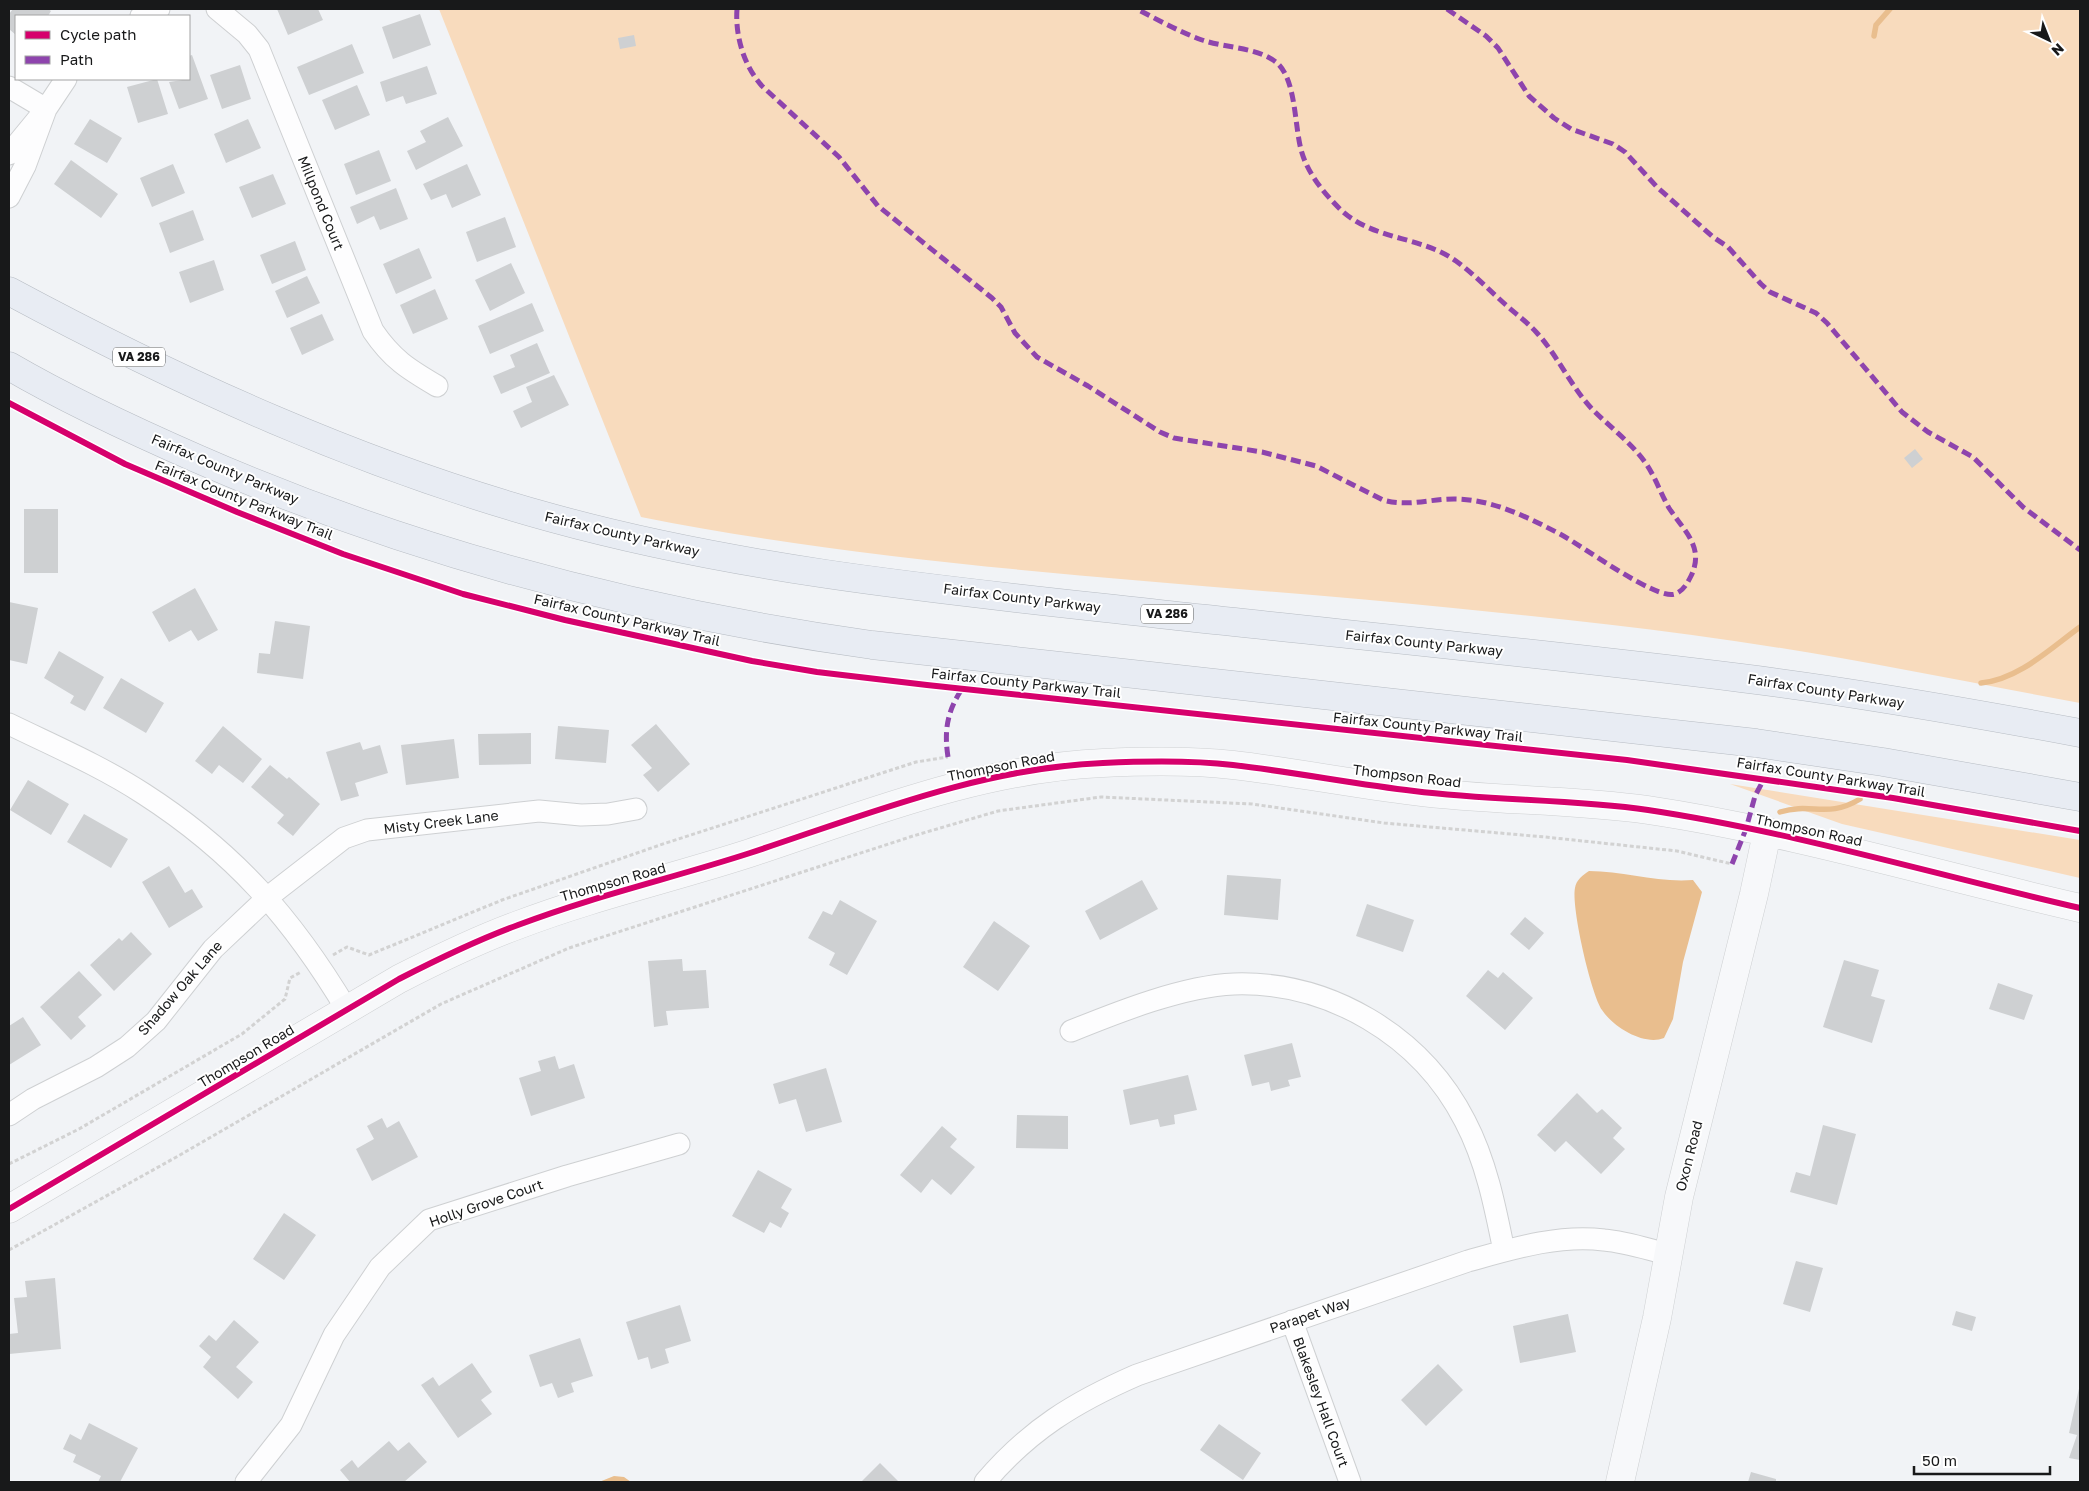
<svg xmlns="http://www.w3.org/2000/svg" width="2089" height="1491" font-family="'Golos Text',sans-serif">
<style>
.green{fill:#f8dbbd}
.water{fill:#e9be8e}
.lines{fill:none;stroke-linecap:round;stroke-linejoin:round}
.stream{stroke:#e9be8e;stroke-width:5.5}
.building{fill:#ced0d2}
.street-casing{stroke:#ced0d2;stroke-width:23}
.secondary-casing{stroke:#ced0d2;stroke-width:29}
.highway-casing{stroke:#b7bcc3;stroke-width:29}
.path{stroke:#d2d2d2;stroke-width:3;stroke-dasharray:4 2.5;stroke-linecap:butt}
.street{stroke:#fdfdfe;stroke-width:21}
.secondary{stroke:#f7f8fa;stroke-width:28}
.highway{stroke:#e8ecf3;stroke-width:28}
.quiet{stroke:#8e44ad;stroke-width:5;stroke-dasharray:10 5;stroke-linecap:butt}
.cycleway-casing{stroke:#fff;stroke-width:9}
.cycleway{stroke:#d6006c;stroke-width:6}
.labels{text-anchor:middle;stroke-width:4;stroke-linejoin:round;paint-order:stroke}
.shield{fill:#fff;stroke:#5d5e5f;stroke-width:1}
.shield-label{font-size:12px;font-weight:bold;fill:#18191a}
.street-label{font-size:14px;fill:#18191a;stroke:#fff}
</style>
<rect width="100%" height="100%" fill="#f1f3f6"/>
<path class="green" d="M 439,9 L 2080,9 L 2080,703 C 1951,679 1822,652 1692,635 C 1613,624 1533,616 1453,608 C 1182,581 908,570 641,517 Z
M 1730,784 L 2080,840 L 2080,878 L 1842,824 Z"/>
<path class="water" d="M 1589,871 C 1624,871 1658,883 1693,880 L 1702,892 L 1683,962 L 1673,1019 L 1664,1038 C 1644,1046 1613,1027 1602,1010 C 1591,994 1571,907 1575,888 C 1576,880 1583,875 1589,871 Z
M 614,1476 L 624,1477 L 631,1482 L 599,1482 Z"/>
<g class="lines">
<path class="stream" d="M 1874,36 L 1876,25 L 1890,9
M 1981,683 C 2018,680 2051,648 2080,627
M 1780,812 C 1812,802 1827,819 1860,799"/>
</g>
<path class="building" d="M 13,9 L 48,9 L 51,11 L 48,16 L 16,16 L 16,35 L 9,29 L 9,14 Z
M 277,9 L 318,9 L 323,20 L 288,35 Z
M 420,14 L 431,45 L 393,59 L 382,27 Z
M 634,35 L 636,46 L 620,49 L 618,38 Z
M 352,44 L 364,73 L 309,95 L 297,67 Z
M 192,55 L 208,99 L 179,109 L 169,82 L 189,79 L 189,56 Z
M 240,65 L 251,99 L 222,109 L 210,75 Z
M 427,66 L 437,94 L 406,104 L 403,96 L 386,102 L 380,82 Z
M 157,79 L 168,114 L 138,123 L 127,87 Z
M 357,85 L 370,115 L 335,130 L 322,100 Z
M 448,117 L 463,146 L 416,170 L 407,151 L 426,142 L 420,131 Z
M 90,119 L 122,138 L 107,163 L 74,144 Z
M 248,119 L 261,148 L 226,163 L 214,134 Z
M 379,150 L 391,181 L 356,195 L 344,164 Z
M 71,160 L 118,194 L 101,218 L 54,184 Z
M 173,164 L 185,193 L 152,207 L 140,178 Z
M 467,164 L 481,195 L 452,208 L 446,194 L 431,200 L 423,184 Z
M 273,174 L 286,204 L 252,218 L 239,187 Z
M 396,188 L 408,219 L 380,230 L 374,216 L 357,224 L 350,207 Z
M 193,210 L 204,240 L 170,253 L 159,223 Z
M 505,217 L 516,247 L 477,262 L 466,232 Z
M 295,241 L 306,270 L 272,284 L 260,255 Z
M 419,248 L 432,278 L 396,294 L 383,264 Z
M 214,260 L 224,290 L 190,303 L 179,272 Z
M 511,263 L 525,293 L 490,311 L 475,280 Z
M 307,276 L 320,303 L 287,318 L 275,291 Z
M 435,289 L 448,319 L 413,334 L 400,305 Z
M 532,303 L 544,331 L 490,354 L 478,326 Z
M 322,314 L 334,340 L 302,355 L 290,328 Z
M 537,343 L 550,373 L 501,394 L 493,376 L 515,367 L 510,355 Z
M 554,375 L 569,405 L 521,428 L 513,411 L 532,402 L 526,387 Z
M 1915,449 L 1923,459 L 1912,468 L 1904,458 Z
M 24,509 L 58,509 L 58,573 L 24,573 Z
M 195,588 L 218,630 L 198,641 L 191,630 L 169,642 L 152,612 Z
M 9,602 L 38,608 L 27,664 L 9,660 Z
M 275,621 L 310,626 L 303,679 L 257,673 L 259,653 L 270,654 Z
M 59,651 L 104,677 L 85,711 L 70,703 L 74,696 L 44,678 Z
M 121,678 L 164,703 L 146,733 L 103,708 Z
M 656,724 L 690,764 L 658,792 L 643,775 L 652,768 L 631,745 Z
M 223,726 L 262,759 L 243,783 L 219,765 L 212,774 L 195,761 Z
M 558,726 L 609,730 L 606,763 L 555,759 Z
M 531,733 L 531,764 L 479,765 L 478,734 Z
M 454,739 L 459,778 L 406,785 L 401,745 Z
M 360,742 L 363,750 L 380,745 L 388,773 L 355,783 L 359,796 L 341,801 L 326,752 Z
M 270,765 L 287,779 L 289,777 L 320,804 L 293,836 L 277,823 L 284,815 L 251,787 Z
M 28,780 L 69,804 L 51,835 L 10,810 Z
M 84,814 L 128,839 L 111,868 L 67,842 Z
M 169,866 L 185,893 L 192,889 L 203,907 L 169,928 L 142,882 Z
M 1227,875 L 1281,879 L 1278,920 L 1224,915 Z
M 1142,880 L 1158,909 L 1100,940 L 1085,911 Z
M 840,900 L 877,921 L 847,975 L 829,965 L 835,953 L 808,938 L 823,911 L 832,915 Z
M 1367,904 L 1414,920 L 1403,952 L 1356,936 Z
M 1525,917 L 1544,933 L 1529,950 L 1510,934 Z
M 994,921 L 1030,946 L 998,991 L 963,967 Z
M 131,932 L 152,954 L 114,991 L 90,965 L 119,938 L 122,941 Z
M 682,959 L 683,971 L 706,970 L 709,1008 L 666,1011 L 668,1025 L 654,1027 L 648,961 Z
M 1844,960 L 1879,970 L 1871,996 L 1885,1000 L 1872,1043 L 1823,1027 Z
M 1488,970 L 1498,978 L 1503,972 L 1533,998 L 1505,1030 L 1466,996 Z
M 79,971 L 102,995 L 78,1017 L 86,1026 L 71,1040 L 40,1007 Z
M 1998,983 L 2033,995 L 2024,1020 L 1989,1009 Z
M 23,1017 L 41,1045 L 9,1065 L 9,1026 Z
M 1292,1043 L 1301,1077 L 1288,1080 L 1290,1086 L 1271,1091 L 1269,1082 L 1252,1086 L 1244,1055 Z
M 555,1056 L 559,1069 L 574,1064 L 585,1098 L 531,1116 L 519,1078 L 541,1071 L 538,1061 Z
M 826,1068 L 842,1122 L 806,1132 L 796,1099 L 779,1104 L 773,1084 Z
M 1188,1075 L 1197,1110 L 1174,1115 L 1175,1124 L 1160,1127 L 1158,1119 L 1130,1125 L 1123,1090 Z
M 1577,1093 L 1597,1113 L 1602,1109 L 1622,1128 L 1613,1138 L 1625,1149 L 1601,1174 L 1566,1141 L 1555,1152 L 1537,1135 Z
M 1017,1115 L 1068,1116 L 1068,1149 L 1016,1148 Z
M 382,1118 L 387,1128 L 399,1121 L 418,1157 L 372,1181 L 356,1149 L 374,1139 L 367,1126 Z
M 1823,1125 L 1856,1134 L 1837,1205 L 1790,1192 L 1796,1172 L 1810,1176 Z
M 942,1126 L 957,1139 L 950,1147 L 975,1167 L 951,1195 L 932,1179 L 921,1193 L 900,1175 Z
M 758,1170 L 792,1189 L 781,1208 L 789,1213 L 781,1228 L 770,1222 L 764,1233 L 732,1216 Z
M 284,1213 L 316,1235 L 284,1280 L 253,1259 Z
M 1796,1261 L 1823,1268 L 1810,1312 L 1783,1304 Z
M 55,1278 L 61,1349 L 9,1354 L 9,1334 L 18,1333 L 14,1298 L 27,1297 L 25,1281 Z
M 680,1305 L 691,1341 L 665,1349 L 669,1363 L 651,1369 L 648,1357 L 638,1360 L 626,1322 Z
M 1956,1311 L 1976,1317 L 1972,1331 L 1952,1325 Z
M 1568,1314 L 1576,1352 L 1520,1363 L 1513,1326 Z
M 234,1320 L 259,1342 L 236,1367 L 253,1382 L 238,1399 L 203,1367 L 211,1357 L 199,1346 L 209,1335 L 216,1341 Z
M 580,1338 L 593,1376 L 571,1383 L 574,1392 L 558,1398 L 552,1383 L 540,1387 L 529,1355 Z
M 472,1363 L 492,1392 L 481,1400 L 492,1414 L 458,1438 L 421,1385 L 433,1377 L 439,1386 Z
M 1438,1364 L 1463,1390 L 1426,1426 L 1401,1400 Z
M 2080,1384 L 2080,1460 L 2069,1458 L 2077,1435 L 2069,1433 Z
M 89,1423 L 138,1448 L 120,1482 L 98,1482 L 101,1476 L 73,1462 L 76,1455 L 63,1449 L 70,1434 L 81,1440 Z
M 1219,1424 L 1261,1453 L 1243,1480 L 1200,1450 Z
M 389,1441 L 398,1451 L 409,1442 L 427,1462 L 404,1482 L 350,1482 L 340,1470 L 352,1460 L 358,1468 Z
M 880,1463 L 899,1482 L 861,1482 Z
M 1751,1472 L 1776,1479 L 1776,1482 L 1748,1482 Z"/>
<g class="lines">
<defs>
<path id="street" d="M 217,9 L 247,34 L 259,49 L 373,331 C 392,359 408,369 437,386
M 141,16 L 159,9
M 9,87 L 46,109
M 9,154 L 46,109 L 66,79
M 9,197 L 25,166 L 46,109
M 9,724 C 54,746 101,766 144,794 C 234,852 292,918 347,1010
M 1071,1031 C 1118,1012 1183,986 1234,984 C 1329,981 1421,1035 1465,1121 C 1486,1161 1495,1206 1504,1251
M 9,1115 L 33,1099 L 96,1067 L 127,1047 L 156,1021 L 213,949 L 268,897 L 344,838 L 367,830 L 539,811 L 581,815 L 608,814 L 636,809
M 1292,1321 L 1350,1482
M 246,1482 L 291,1425 L 334,1335 L 380,1267 L 429,1220 L 567,1176 L 679,1144
M 985,1482 C 1029,1430 1075,1402 1137,1375 L 1468,1261 C 1511,1249 1559,1234 1604,1240 C 1626,1242 1647,1249 1668,1254"/>
<path id="secondary" d="M 9,1209 L 399,979 C 438,959 477,940 518,925 C 594,896 673,878 750,853 C 865,815 981,768 1103,763 C 1146,761 1190,760 1233,765 C 1294,772 1354,784 1414,791 C 1492,801 1570,799 1648,810 C 1794,832 1936,875 2080,908
M 1620,1482 L 1657,1318 L 1679,1197 L 1754,894 L 1767,833"/>
<path id="highway" d="M 9,291 C 182,384 363,466 552,518 C 759,575 974,593 1187,617 C 1372,637 1557,655 1741,678 C 1855,692 1968,712 2080,733
M 9,366 C 69,401 134,431 198,459 C 415,554 638,612 872,645 L 1756,743 L 1883,762 L 2080,797"/>
</defs>
<use href="#street" class="street-casing"/>
<use href="#secondary" class="secondary-casing"/>
<use href="#highway" class="highway-casing"/>
<path class="path" d="M 333,955 L 347,947 L 369,955 L 502,900 L 660,845 L 916,762 L 948,757
M 9,1164 L 79,1129 L 242,1034 L 285,999 L 290,978 L 301,972
M 9,1250 L 180,1155 L 441,1004 L 569,948 L 913,836 L 998,811 L 1101,797 L 1252,804 L 1384,823 L 1545,837 L 1677,851 L 1732,864"/>
<use href="#street" class="street"/>
<use href="#secondary" class="secondary"/>
<use href="#highway" class="highway"/>
<path class="quiet" d="M 737,9 C 735,36 744,66 762,86 L 839,157 L 878,206 L 992,298 L 1001,307 L 1015,333 L 1037,357 L 1088,386 L 1160,432 L 1174,438 L 1262,452 L 1316,466 L 1383,500 C 1407,507 1429,499 1454,499 C 1492,499 1527,517 1560,534 C 1581,545 1657,601 1675,594 C 1683,591 1687,584 1691,576 C 1705,547 1684,531 1669,508 C 1661,494 1656,479 1647,465 C 1633,444 1611,428 1593,410 C 1571,387 1558,356 1537,333 C 1527,322 1516,314 1506,305 C 1489,290 1474,274 1456,261 C 1420,235 1371,241 1338,207 C 1323,192 1308,173 1302,153 C 1294,128 1297,79 1276,62 C 1256,47 1225,48 1202,40 C 1180,32 1158,20 1137,9
M 1447,9 L 1486,36 L 1498,48 L 1529,96 L 1554,118 L 1571,129 L 1613,144 L 1625,152 L 1657,187 L 1713,237 L 1728,247 L 1761,284 L 1770,292 L 1816,313 L 1827,323 L 1902,412 L 1928,432 L 1973,457 L 2023,507 L 2080,550
M 948,757 C 944,731 947,711 962,689
M 1732,864 L 1746,829 L 1755,796 L 1764,779"/>
<defs>
<path id="cycleway" d="M 9,403 L 125,464 L 237,512 L 343,554 L 463,594 L 565,620 L 752,661 L 817,672 L 927,685 L 1627,760 L 1893,798 L 2080,831
M 9,1209 L 399,979 C 438,959 477,940 518,925 C 594,896 673,878 750,853 C 865,815 981,768 1103,763 C 1146,761 1190,760 1233,765 C 1294,772 1354,784 1414,791 C 1492,801 1570,799 1648,810 C 1794,832 1936,875 2080,908"/>
</defs>
<use href="#cycleway" class="cycleway-casing"/>
<use href="#cycleway" class="cycleway"/>
</g>
<g class="labels">
<g class="shield">
<rect x="113" y="347.5" width="52" height="19" rx="4"/>
<rect x="1141" y="604.5" width="52" height="19" rx="4"/>
</g>
<g class="shield-label">
<text x="139" y="361">VA 286</text>
<text x="1167" y="618">VA 286</text>
</g>
<g class="street-label">
<text transform="translate(321 203) rotate(68)" y="5">Millpond Court</text>
<text transform="translate(225 469) rotate(23)" y="5">Fairfax County Parkway</text>
<text transform="translate(244 500) rotate(22)" y="5">Fairfax County Parkway Trail</text>
<text transform="translate(622 534) rotate(13)" y="5">Fairfax County Parkway</text>
<text transform="translate(1022 598) rotate(7)" y="5">Fairfax County Parkway</text>
<text transform="translate(627 620) rotate(13)" y="5">Fairfax County Parkway Trail</text>
<text transform="translate(1424 643) rotate(6)" y="5">Fairfax County Parkway</text>
<text transform="translate(1026 683) rotate(6)" y="5">Fairfax County Parkway Trail</text>
<text transform="translate(1826 691) rotate(9)" y="5">Fairfax County Parkway</text>
<text transform="translate(1428 727) rotate(6)" y="5">Fairfax County Parkway Trail</text>
<text transform="translate(1001 766) rotate(-11)" y="5">Thompson Road</text>
<text transform="translate(1407 776) rotate(7)" y="5">Thompson Road</text>
<text transform="translate(1831 777) rotate(9)" y="5">Fairfax County Parkway Trail</text>
<text transform="translate(441 822) rotate(-7)" y="5">Misty Creek Lane</text>
<text transform="translate(1809 830) rotate(12)" y="5">Thompson Road</text>
<text transform="translate(613 882) rotate(-16)" y="5">Thompson Road</text>
<text transform="translate(180 988) rotate(-49)" y="5">Shadow Oak Lane</text>
<text transform="translate(246 1056) rotate(-31)" y="5">Thompson Road</text>
<text transform="translate(1689 1156) rotate(-76)" y="5">Oxon Road</text>
<text transform="translate(486 1203) rotate(-19)" y="5">Holly Grove Court</text>
<text transform="translate(1310 1315) rotate(-19)" y="5">Parapet Way</text>
<text transform="translate(1321 1402) rotate(70)" y="5">Blakesley Hall Court</text>
</g>
</g>
<rect width="2089" height="1491" fill="none" stroke="#18191a" stroke-width="20"/>
<rect x="15" y="15" width="175" height="65" fill="#ffffff" stroke="#a3a3a3"/>
<rect x="25" y="31" width="25" height="8" fill="#d6006c" stroke="#a3a3a3"/>
<text x="60" y="40" font-size="15" fill="#18191a">Cycle path</text>
<rect x="25" y="56" width="25" height="8" fill="#8e44ad" stroke="#a3a3a3"/>
<text x="60" y="65" font-size="15" fill="#18191a">Path</text>
<g transform="translate(2049 40) rotate(137)" stroke="#ffffff" stroke-width="4" paint-order="stroke">
<path d="M0-4L9 19L0 12L-9 19Z" fill="#18191a"/>
<text y="-8" font-size="14" font-weight="bold" text-anchor="middle" fill="#18191a">N</text>
</g>
<path d="M1914 1466v8h136v-8" fill="none" stroke="#18191a" stroke-width="2.5"/>
<text x="1922" y="1466" font-size="15" fill="#18191a" stroke="#ffffff" stroke-width="4" paint-order="stroke">50 m</text>
</svg>
